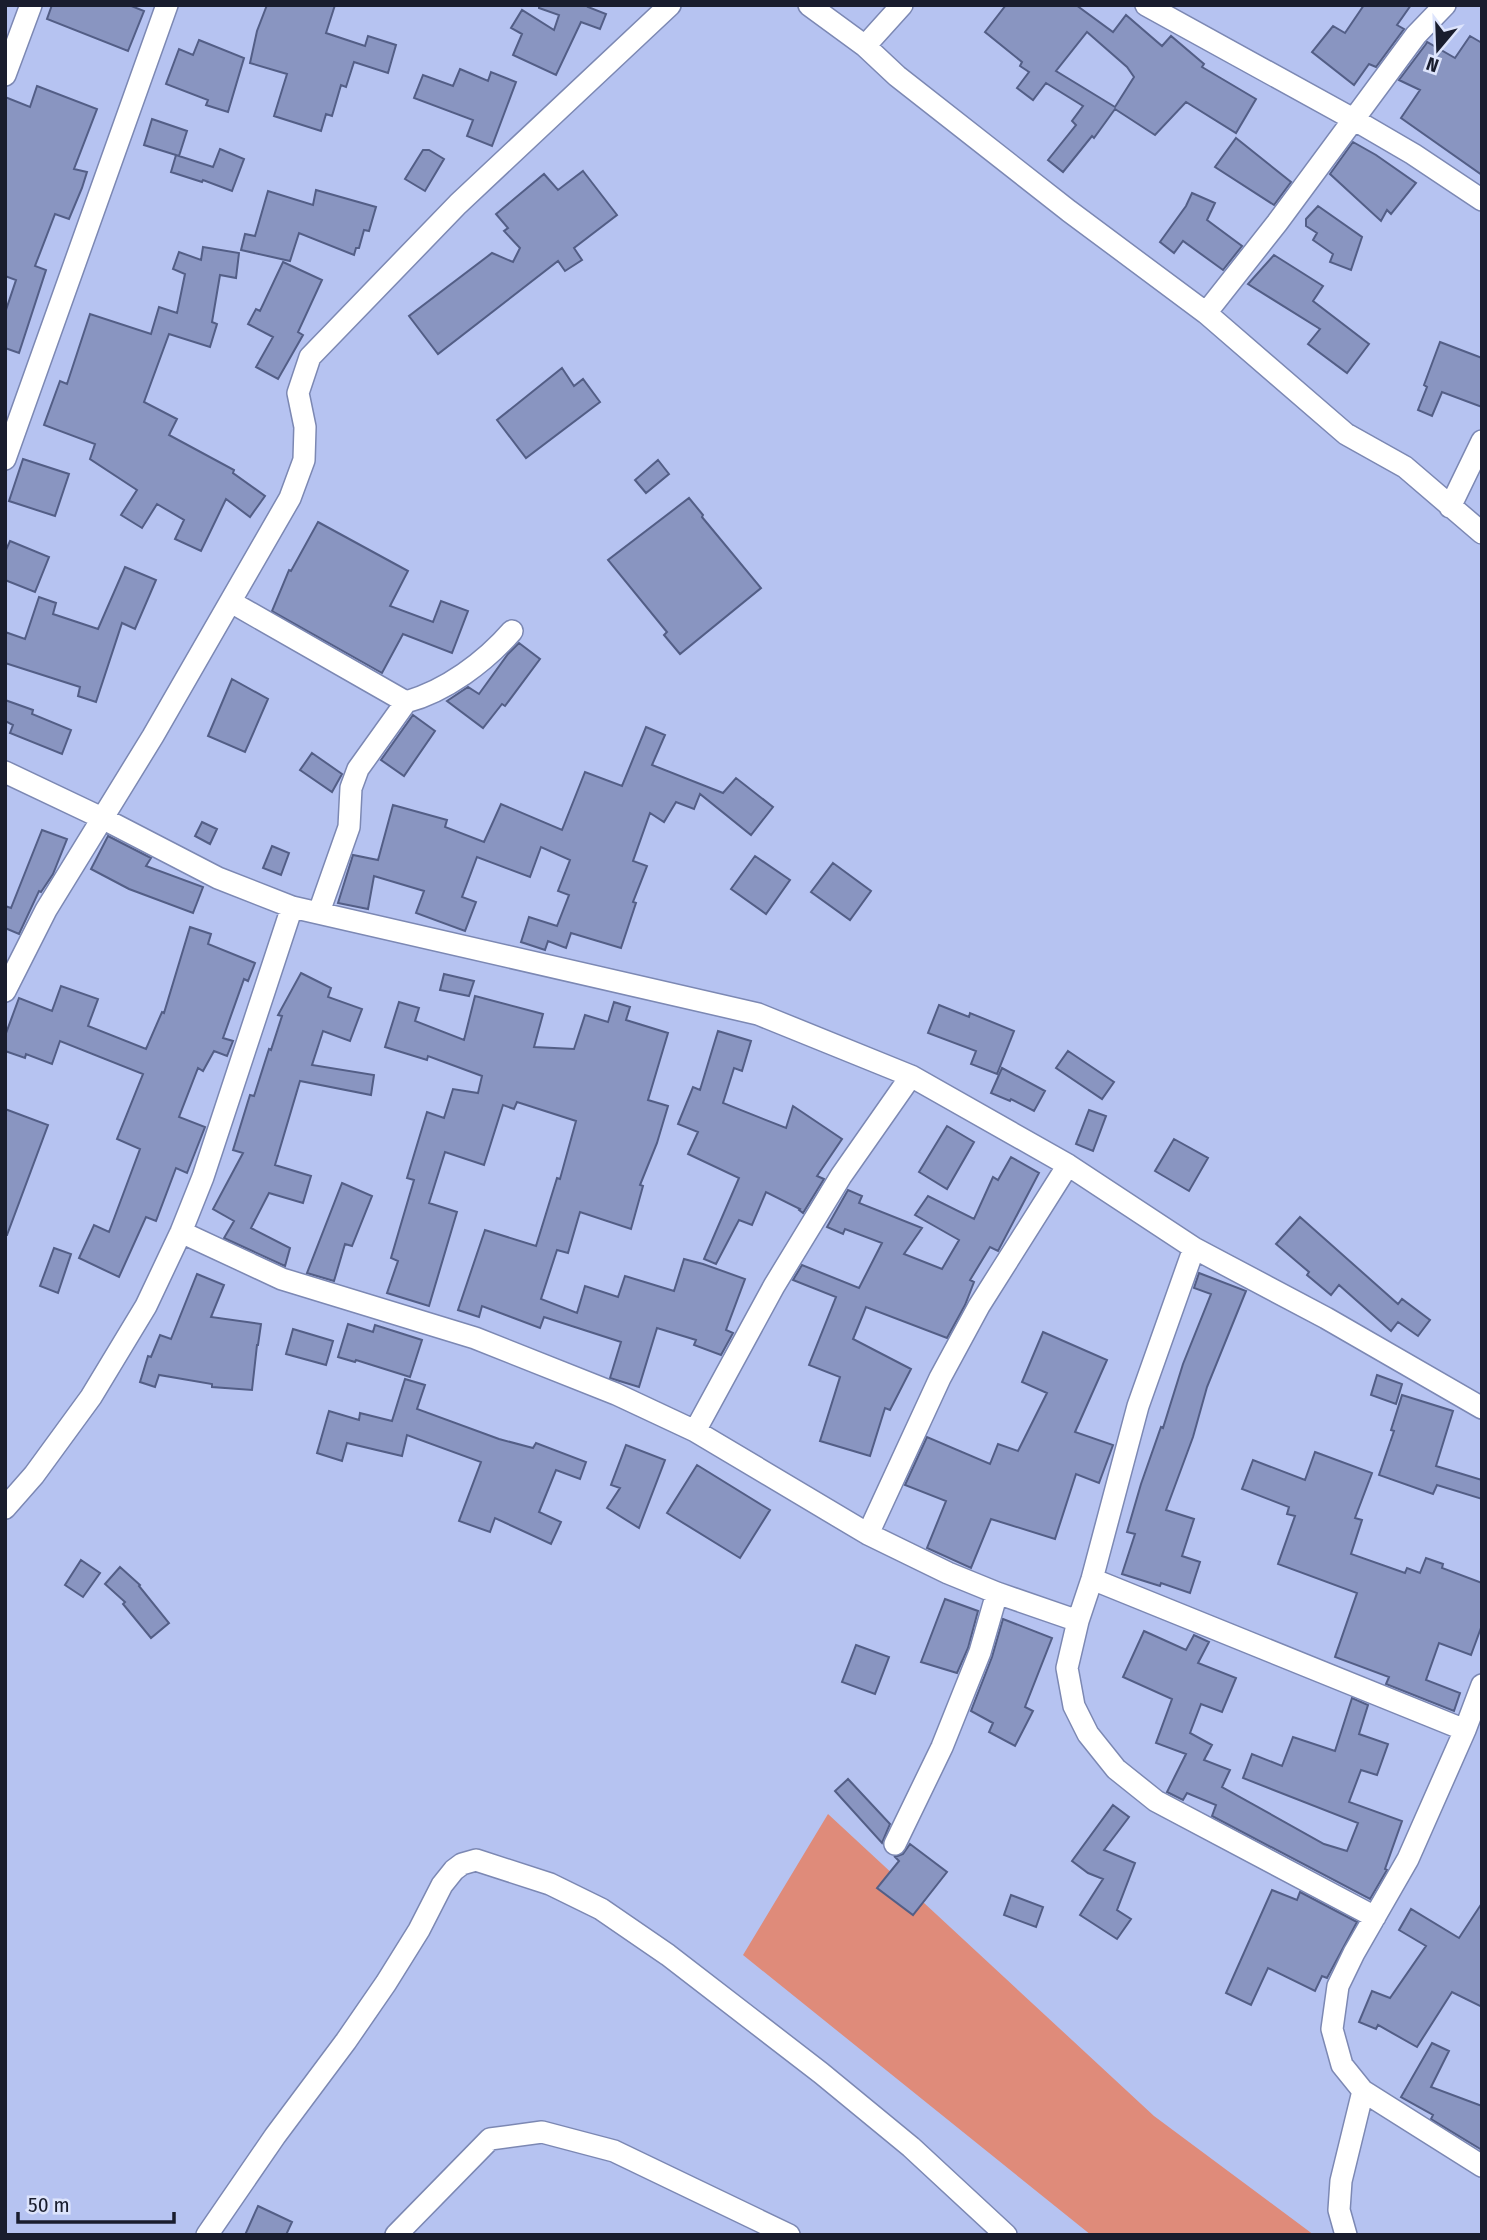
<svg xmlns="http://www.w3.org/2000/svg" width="1487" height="2240" font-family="'Fira Sans Condensed',sans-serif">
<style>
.green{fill:#df8b7a}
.building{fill:#8995c1;stroke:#535e86;stroke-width:2;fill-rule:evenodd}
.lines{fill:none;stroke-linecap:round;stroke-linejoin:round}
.minor-casing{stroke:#7c88b3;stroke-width:24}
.minor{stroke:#fff;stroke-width:21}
</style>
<rect width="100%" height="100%" fill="#b6c3f1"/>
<path class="green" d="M 828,1814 L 1154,2116 L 1314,2235 L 1091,2235 L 743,1955 Z"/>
<path class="building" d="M 52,5 L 129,5 L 144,11 L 128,51 L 47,19 Z
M 267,5 L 335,5 L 326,33 L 365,46 L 368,36 L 396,45 L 388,73 L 354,62 L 346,87 L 341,85 L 332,116 L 326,114 L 321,131 L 274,116 L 287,74 L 250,63 L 257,31 Z
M 539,5 L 589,5 L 588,7 L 606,14 L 600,29 L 581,22 L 556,75 L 513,55 L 522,34 L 511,28 L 522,10 L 554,30 L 559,15 L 539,8 Z
M 1006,5 L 1076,5 L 1113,32 L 1126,15 L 1162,46 L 1171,36 L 1204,64 L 1202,67 L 1256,99 L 1236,133 L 1186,102 L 1155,135 L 1115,109 L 1094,138 L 1092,136 L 1063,172 L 1048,160 L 1076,125 L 1072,121 L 1083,106 L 1046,83 L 1033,100 L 1017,88 L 1029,72 L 1020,66 L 1022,62 L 985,32 ZM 1087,32 L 1127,67 L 1134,77 L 1115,107 L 1056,71 Z
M 1364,5 L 1411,5 L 1397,25 L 1404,29 L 1376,67 L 1369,64 L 1354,85 L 1312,52 L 1333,26 L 1345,33 Z
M 1470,36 L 1482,43 L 1482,175 L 1401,118 L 1420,90 L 1399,80 L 1426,44 L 1427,42 L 1455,58 Z
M 199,40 L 244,58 L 228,112 L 206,105 L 208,100 L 166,84 L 179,49 L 193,55 Z
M 460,69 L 488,81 L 491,72 L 516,82 L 492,146 L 467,136 L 473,120 L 414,98 L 423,75 L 453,86 Z
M 37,86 L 97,109 L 74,169 L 87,172 L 82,188 L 69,219 L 55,214 L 35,266 L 46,270 L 19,353 L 5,348 L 5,313 L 16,280 L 5,276 L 5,97 L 30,107 Z
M 152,119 L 187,131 L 179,156 L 144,145 Z
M 1236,138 L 1291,182 L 1274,205 L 1215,167 Z
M 1353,142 L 1376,155 L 1416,183 L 1391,214 L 1387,210 L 1381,221 L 1330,174 Z
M 220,149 L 244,159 L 232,191 L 203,180 L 202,182 L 171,172 L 176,155 L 213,167 Z
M 423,150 L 429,150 L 444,159 L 425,191 L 405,179 Z
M 583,171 L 617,215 L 574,248 L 582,260 L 565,271 L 558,261 L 438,354 L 409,316 L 492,253 L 513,262 L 520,248 L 504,231 L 508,228 L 496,214 L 544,174 L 558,190 Z
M 316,190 L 376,207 L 369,231 L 364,230 L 359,248 L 356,248 L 354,255 L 299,233 L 290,261 L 241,250 L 245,234 L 255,236 L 268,191 L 313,205 Z
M 1192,193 L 1215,203 L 1207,220 L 1242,246 L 1223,270 L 1183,241 L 1174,253 L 1160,242 L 1186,206 Z
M 1318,206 L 1362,237 L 1351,270 L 1330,262 L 1333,254 L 1313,240 L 1317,233 L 1306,226 L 1306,219 Z
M 203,247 L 239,253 L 236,278 L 220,275 L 212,322 L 217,324 L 210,347 L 169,334 L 144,402 L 177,419 L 169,435 L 234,470 L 233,473 L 265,496 L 250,517 L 226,499 L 201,551 L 175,539 L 184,520 L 157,504 L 142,528 L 121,515 L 137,490 L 90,459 L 95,444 L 44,425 L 60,381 L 67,384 L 90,314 L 151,334 L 159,307 L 177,313 L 185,274 L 173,269 L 179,252 L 201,260 Z
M 1274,255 L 1323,286 L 1313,301 L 1369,344 L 1347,373 L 1308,344 L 1320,329 L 1248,284 Z
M 283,262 L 322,280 L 298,332 L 303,335 L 278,379 L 256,367 L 273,337 L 248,324 L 256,309 L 260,311 Z
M 1440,342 L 1482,358 L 1482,407 L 1442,392 L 1432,416 L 1418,410 L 1427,387 L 1424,385 Z
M 562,368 L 574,386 L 583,379 L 600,402 L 526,458 L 497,420 Z
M 23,459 L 69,474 L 55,516 L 9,501 Z
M 658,460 L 669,474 L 646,493 L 635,480 Z
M 689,498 L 703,515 L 702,517 L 761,588 L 680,654 L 664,635 L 667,632 L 608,560 Z
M 318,522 L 408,571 L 390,606 L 433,622 L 441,601 L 468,611 L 452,653 L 403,634 L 382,673 L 272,611 L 289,570 L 291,571 Z
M 10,541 L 49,557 L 35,592 L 5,580 L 5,552 Z
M 125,567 L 156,580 L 135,629 L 122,623 L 96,702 L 78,696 L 80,687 L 5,663 L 5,632 L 25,639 L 39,597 L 56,603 L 53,614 L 98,629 Z
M 519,643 L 540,659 L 505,706 L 502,704 L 483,728 L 447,701 L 468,687 L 479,694 L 508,654 Z
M 232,679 L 268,699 L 245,752 L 208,736 Z
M 5,700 L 33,710 L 32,714 L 71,730 L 62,754 L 10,733 L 13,725 L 5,721 Z
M 413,715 L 435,731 L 404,776 L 381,760 Z
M 646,727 L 665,735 L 652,765 L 723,793 L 736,778 L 773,807 L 751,835 L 700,794 L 694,809 L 676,802 L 664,822 L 650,813 L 633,861 L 647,866 L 633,902 L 636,903 L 621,948 L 571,933 L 566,948 L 548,941 L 545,950 L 521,942 L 529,917 L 557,926 L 569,895 L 558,891 L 570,860 L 541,847 L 530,877 L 477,857 L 462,897 L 476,902 L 465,931 L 416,913 L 424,891 L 374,876 L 368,909 L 338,903 L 353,855 L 378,860 L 393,805 L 447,820 L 445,827 L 484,842 L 501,804 L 562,830 L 585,772 L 622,786 Z
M 312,753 L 342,774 L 332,792 L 300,770 Z
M 202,822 L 217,829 L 210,844 L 195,836 Z
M 42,830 L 67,839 L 53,874 L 41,892 L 39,891 L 19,934 L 5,928 L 5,906 L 11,908 Z
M 108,836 L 151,858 L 146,866 L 203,887 L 193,913 L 129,889 L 91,869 Z
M 272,846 L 289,853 L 281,875 L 263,868 Z
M 755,856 L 790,880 L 766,914 L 731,889 Z
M 833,863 L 871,891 L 850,920 L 811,892 Z
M 190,927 L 211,934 L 208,944 L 255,963 L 248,981 L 244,979 L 223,1038 L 233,1041 L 227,1056 L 214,1051 L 203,1071 L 198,1068 L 179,1117 L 205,1127 L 187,1173 L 176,1168 L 156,1221 L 146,1217 L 119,1277 L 79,1258 L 94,1225 L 109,1232 L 140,1149 L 117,1139 L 143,1074 L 60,1041 L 52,1064 L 26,1054 L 25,1058 L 5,1051 L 5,1036 L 19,998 L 52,1011 L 61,986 L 98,999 L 88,1026 L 146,1049 L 162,1012 L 164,1013 Z
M 301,973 L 331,988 L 328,997 L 362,1009 L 350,1041 L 323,1031 L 312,1065 L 374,1075 L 371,1095 L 300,1081 L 275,1165 L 311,1176 L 303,1203 L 269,1193 L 251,1228 L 290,1248 L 285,1266 L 224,1238 L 234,1221 L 213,1209 L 243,1153 L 233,1150 L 250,1095 L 254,1096 L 269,1049 L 271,1050 L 282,1016 L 278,1015 Z
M 444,974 L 474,981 L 469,996 L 440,990 Z
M 475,996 L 543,1014 L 534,1047 L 574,1049 L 585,1015 L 608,1022 L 614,1002 L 630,1007 L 626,1020 L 668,1033 L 648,1100 L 668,1106 L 657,1143 L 640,1185 L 643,1186 L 631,1229 L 580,1212 L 568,1253 L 557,1250 L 541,1299 L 577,1313 L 585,1286 L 618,1297 L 625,1276 L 674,1291 L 684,1259 L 703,1264 L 745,1279 L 726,1330 L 733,1333 L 721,1355 L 694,1345 L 696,1340 L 657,1328 L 639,1387 L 610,1378 L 621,1342 L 544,1317 L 540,1328 L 482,1306 L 479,1317 L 458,1310 L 485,1230 L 536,1246 L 557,1178 L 560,1179 L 576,1121 L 517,1102 L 514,1109 L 503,1105 L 484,1165 L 445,1152 L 429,1203 L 457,1212 L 429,1306 L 387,1293 L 398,1261 L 391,1258 L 414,1180 L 407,1178 L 427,1112 L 444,1118 L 453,1089 L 478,1093 L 482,1076 L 428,1056 L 427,1060 L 385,1047 L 399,1002 L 419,1008 L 415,1021 L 464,1040 Z
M 939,1005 L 969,1017 L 970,1013 L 1014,1031 L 997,1074 L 971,1064 L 976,1051 L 928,1033 Z
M 718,1031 L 751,1041 L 742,1071 L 734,1068 L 723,1103 L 786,1128 L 793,1106 L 842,1139 L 817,1176 L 824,1179 L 803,1213 L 799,1210 L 800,1209 L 766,1192 L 752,1225 L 739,1220 L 716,1264 L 704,1259 L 739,1178 L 688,1154 L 698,1132 L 678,1124 L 693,1087 L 700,1090 Z
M 1068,1051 L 1114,1082 L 1102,1099 L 1056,1068 Z
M 1002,1068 L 1045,1091 L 1034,1111 L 1011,1099 L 1010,1101 L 991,1093 Z
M 5,1109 L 48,1125 L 7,1235 L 5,1235 Z
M 1089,1110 L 1106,1116 L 1093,1151 L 1076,1144 Z
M 947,1126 L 974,1142 L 947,1189 L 919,1172 Z
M 1174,1139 L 1208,1158 L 1189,1191 L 1155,1171 Z
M 1011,1157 L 1039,1173 L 998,1251 L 990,1247 L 970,1280 L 974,1282 L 965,1305 L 947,1338 L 866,1307 L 853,1339 L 911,1369 L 890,1410 L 885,1408 L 870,1456 L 820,1441 L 840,1377 L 809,1365 L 836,1297 L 793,1280 L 802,1265 L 859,1288 L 882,1243 L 845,1229 L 843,1234 L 827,1227 L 848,1190 L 862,1196 L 859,1203 L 922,1228 L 904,1254 L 942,1269 L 959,1240 L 915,1215 L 928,1196 L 974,1219 L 993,1177 L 998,1180 Z
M 342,1183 L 372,1196 L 352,1246 L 345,1244 L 334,1281 L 307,1273 Z
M 1300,1217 L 1398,1304 L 1402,1299 L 1430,1320 L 1418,1336 L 1398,1322 L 1391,1331 L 1339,1285 L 1331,1295 L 1307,1275 L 1309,1272 L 1276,1244 Z
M 54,1248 L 71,1254 L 58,1293 L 40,1286 Z
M 1199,1273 L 1246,1291 L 1207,1387 L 1193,1437 L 1166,1510 L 1194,1519 L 1182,1556 L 1200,1562 L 1190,1593 L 1161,1583 L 1160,1586 L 1122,1574 L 1135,1534 L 1127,1532 L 1141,1484 L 1161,1427 L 1163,1428 L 1183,1364 L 1211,1294 L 1194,1288 Z
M 197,1274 L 224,1285 L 211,1317 L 261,1324 L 258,1345 L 257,1345 L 252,1390 L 212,1387 L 212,1384 L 159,1375 L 155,1387 L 140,1382 L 148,1356 L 151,1357 L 160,1335 L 171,1339 Z
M 348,1324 L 373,1332 L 375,1325 L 422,1340 L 410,1377 L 356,1360 L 355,1362 L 338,1357 Z
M 293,1329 L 333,1341 L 326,1365 L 286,1354 Z
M 1043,1332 L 1107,1360 L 1075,1432 L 1113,1445 L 1099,1483 L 1076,1474 L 1055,1539 L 991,1519 L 971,1568 L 927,1548 L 946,1501 L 905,1485 L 927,1437 L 990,1464 L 998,1444 L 1018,1451 L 1047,1393 L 1022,1382 Z
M 1377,1375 L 1402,1384 L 1396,1404 L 1371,1395 Z
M 405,1379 L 425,1385 L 417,1409 L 499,1439 L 533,1448 L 536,1443 L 586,1462 L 580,1479 L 556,1470 L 539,1512 L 561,1522 L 551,1544 L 495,1518 L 490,1532 L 459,1521 L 481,1462 L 407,1435 L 402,1456 L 347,1443 L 342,1461 L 317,1453 L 329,1411 L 359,1420 L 360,1413 L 392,1421 Z
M 1402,1395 L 1453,1411 L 1436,1466 L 1482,1480 L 1482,1499 L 1437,1485 L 1433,1494 L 1379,1475 L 1394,1431 L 1391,1430 Z
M 626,1445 L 665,1460 L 639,1528 L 607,1508 L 620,1488 L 611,1485 Z
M 1315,1452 L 1372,1473 L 1355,1518 L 1362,1520 L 1351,1554 L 1405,1573 L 1407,1568 L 1420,1573 L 1426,1558 L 1443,1564 L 1442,1568 L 1482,1583 L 1482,1625 L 1471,1655 L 1439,1643 L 1426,1680 L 1460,1693 L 1454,1711 L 1386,1684 L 1389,1677 L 1335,1657 L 1357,1593 L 1278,1564 L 1295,1516 L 1287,1514 L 1289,1507 L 1242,1489 L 1253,1460 L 1305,1480 Z
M 697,1465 L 770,1510 L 740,1558 L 667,1513 Z
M 81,1560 L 100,1573 L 83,1597 L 65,1585 Z
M 120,1567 L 140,1585 L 139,1586 L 169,1623 L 151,1638 L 123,1604 L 125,1602 L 105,1584 Z
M 945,1599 L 978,1611 L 968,1648 L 957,1673 L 921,1662 Z
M 1003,1619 L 1052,1638 L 1025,1707 L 1033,1711 L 1015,1746 L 989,1732 L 993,1723 L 971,1711 L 992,1657 Z
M 1144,1631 L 1186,1650 L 1194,1635 L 1209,1642 L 1198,1663 L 1236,1678 L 1222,1712 L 1201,1704 L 1190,1733 L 1212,1745 L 1204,1760 L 1230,1770 L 1222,1787 L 1324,1844 L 1347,1851 L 1358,1823 L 1243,1778 L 1252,1754 L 1282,1766 L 1293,1737 L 1335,1751 L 1352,1698 L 1368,1705 L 1359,1734 L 1388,1744 L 1377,1775 L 1361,1770 L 1349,1802 L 1402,1821 L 1385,1869 L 1387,1870 L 1370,1899 L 1212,1816 L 1216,1805 L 1187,1793 L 1183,1800 L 1167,1792 L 1186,1754 L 1156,1743 L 1172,1699 L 1123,1677 Z
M 856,1645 L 889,1657 L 875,1694 L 842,1682 Z
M 848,1779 L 890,1824 L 882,1843 L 835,1791 Z
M 1113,1805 L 1129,1817 L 1104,1850 L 1135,1863 L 1117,1910 L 1131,1919 L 1117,1939 L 1080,1915 L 1103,1879 L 1088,1873 L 1072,1861 Z
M 910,1844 L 947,1872 L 913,1915 L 877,1888 L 899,1861 L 895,1857 L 903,1854 Z
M 1272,1890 L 1297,1900 L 1300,1892 L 1357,1922 L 1327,1978 L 1322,1976 L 1315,1991 L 1268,1968 L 1251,2005 L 1226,1993 Z
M 1011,1895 L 1043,1907 L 1036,1927 L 1004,1915 Z
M 1482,1903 L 1482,2007 L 1452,1992 L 1417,2047 L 1378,2025 L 1376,2029 L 1359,2022 L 1372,1991 L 1390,1998 L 1426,1946 L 1399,1930 L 1411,1909 L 1459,1938 Z
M 1432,2043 L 1449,2051 L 1431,2087 L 1482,2106 L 1482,2150 L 1431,2119 L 1433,2115 L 1401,2097 Z
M 258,2206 L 292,2222 L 286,2235 L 245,2235 Z"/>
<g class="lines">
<defs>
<path id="minor" d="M 809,5 L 865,46 L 897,76 L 1069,211 L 1206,313 L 1346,434 L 1405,467 L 1482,533
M 1146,5 L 1353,119 L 1413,154 L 1482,200
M 865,46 L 902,5
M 5,75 L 31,5
M 1206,313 L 1277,223 L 1416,35 L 1445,5
M 5,459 L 167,5
M 1450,507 L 1482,441
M 231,602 L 406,702 C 446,691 485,662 512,631
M 5,772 L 104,819 L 218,878 L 292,907 L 758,1014 L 911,1076 L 1068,1165 L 1194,1248 L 1326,1318 L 1482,1408
M 319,912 L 349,827 L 351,788 L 358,769 L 406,702
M 5,991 L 46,910 L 153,736 L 290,498 L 304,460 L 305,427 L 298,393 L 310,357 L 458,204 L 670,5
M 181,1232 L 282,1279 L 475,1338 L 616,1394 L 695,1431 L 868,1534 L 948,1573 L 997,1593 L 1078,1621
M 1194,1248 L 1138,1406 L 1092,1579 L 1078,1621 L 1067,1668 L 1074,1706 L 1088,1734 L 1116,1769 L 1156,1801 L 1375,1917
M 695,1431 L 774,1286 L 841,1176 L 911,1076
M 5,1508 L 34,1475 L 91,1397 L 146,1306 L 181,1232 L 203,1177 L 292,907
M 868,1534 L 940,1378 L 979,1306 L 1068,1165
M 1092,1579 L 1465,1730
M 1482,1685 L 1465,1730 L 1408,1859 L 1354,1953 L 1338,1986 L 1332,2029 L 1342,2065 L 1363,2091 L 1482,2166
M 895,1844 L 942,1747 L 980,1652 L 997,1593
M 207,2235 L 275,2136 L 346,2041 L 386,1983 L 419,1930 L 442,1885 L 454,1870 L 462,1864 L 476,1860 L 550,1884 L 601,1909 L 668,1955 L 821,2073 L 911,2147 L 1006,2235
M 396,2235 L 490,2139 L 542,2132 L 614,2151 L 789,2235
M 1346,2235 L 1339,2210 L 1341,2181 L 1363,2091"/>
</defs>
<use href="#minor" class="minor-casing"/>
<use href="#minor" class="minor"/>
</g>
<rect width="1487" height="2240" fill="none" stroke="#191d2e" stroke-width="14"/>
<g transform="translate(1438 49) rotate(199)" stroke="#dde4fc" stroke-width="5" paint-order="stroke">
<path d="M0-5L12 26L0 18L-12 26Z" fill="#191d2e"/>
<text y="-10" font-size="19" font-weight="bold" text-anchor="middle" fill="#191d2e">N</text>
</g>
<path d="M18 2212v10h156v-10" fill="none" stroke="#191d2e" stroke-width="3.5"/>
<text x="28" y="2212" font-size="21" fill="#191d2e" stroke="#dde4fc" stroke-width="5" paint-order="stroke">50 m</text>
</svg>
